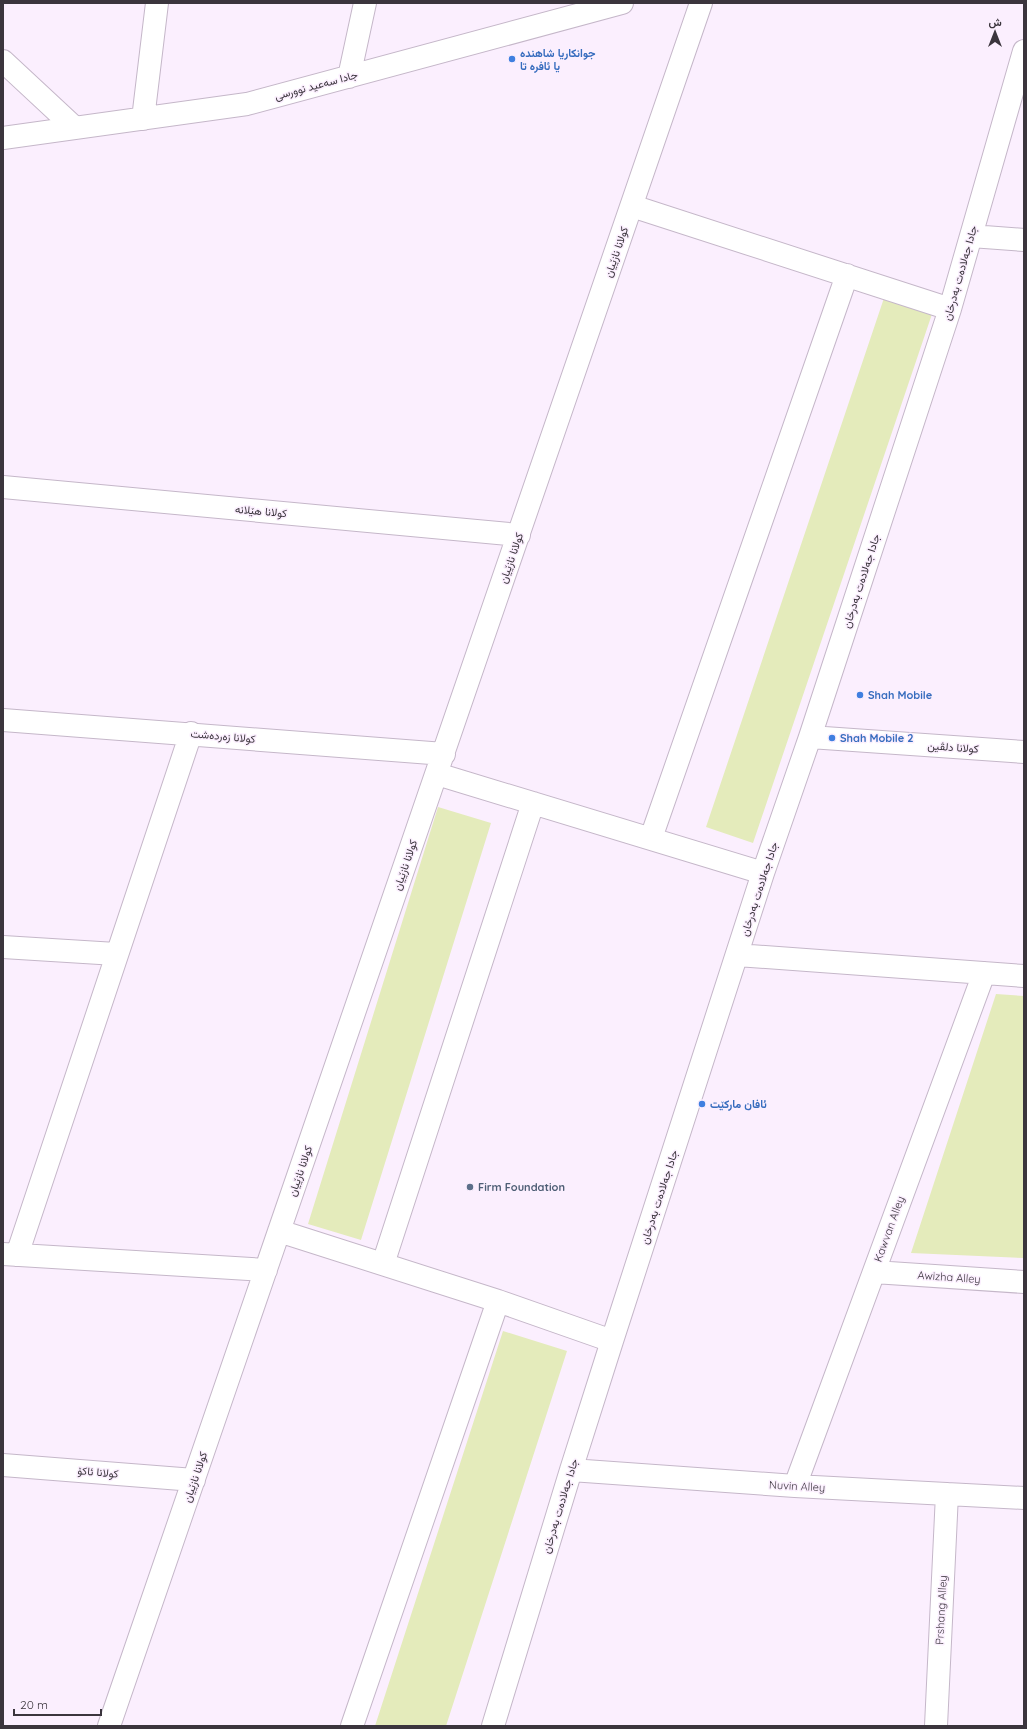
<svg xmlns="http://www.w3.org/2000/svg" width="1027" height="1729" font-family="Quicksand,Vazirmatn,sans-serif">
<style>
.green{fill:#e4ebbb}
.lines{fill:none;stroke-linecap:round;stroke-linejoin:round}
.street-casing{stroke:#c5b7c9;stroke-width:24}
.street{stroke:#fff;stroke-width:22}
.shop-dot{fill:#3f7fe0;stroke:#fbeffe;stroke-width:1.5}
.service-dot{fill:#5c6f8a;stroke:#fbeffe;stroke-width:1.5}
.labels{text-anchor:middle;stroke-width:3;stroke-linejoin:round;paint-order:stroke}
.shop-label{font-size:11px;font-weight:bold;fill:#366cbe;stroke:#fbeffe;text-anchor:start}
.street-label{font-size:11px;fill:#3b353d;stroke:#fbeffe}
.service-label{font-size:11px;font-weight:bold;fill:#4e5e75;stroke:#fbeffe;text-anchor:start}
</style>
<rect width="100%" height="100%" fill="#fbeffe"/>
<path class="green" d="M 884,298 L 932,314 L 753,843 L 706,827 Z
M 438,807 L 491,823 L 361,1240 L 308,1224 Z
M 996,994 L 1024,996 L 1024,1258 L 911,1253 Z
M 503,1331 L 567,1351 L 446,1726 L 375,1726 Z"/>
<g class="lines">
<defs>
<path id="street" d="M 3,61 L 75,128
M 349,77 L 365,3
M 143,119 L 157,3
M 3,138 L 247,104 L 622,3
M 632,206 L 950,309
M 971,236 L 1024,240
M 3,487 L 519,535
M 3,720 L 444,754
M 810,737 L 1024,752
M 437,774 L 763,873
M 651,838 L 847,275
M 3,947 L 116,954
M 737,955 L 1024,976
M 279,1231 L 498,1301 L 612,1341
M 3,1254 L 266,1270
M 17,1255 L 191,733
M 383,1264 L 533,803
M 874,1272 L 1024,1282
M 3,1465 L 194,1480
M 571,1470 L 795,1486 L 1024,1498
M 795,1486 L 984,973
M 109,1726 L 701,3
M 352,1726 L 498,1301
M 493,1726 L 571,1470 L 612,1341 L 763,873 L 810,737 L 950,309 L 1024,51
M 936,1726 L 947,1494"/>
</defs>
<use href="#street" class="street-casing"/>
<use href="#street" class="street"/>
</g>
<g class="shop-dot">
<circle cx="512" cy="59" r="4"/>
<circle cx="860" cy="695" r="4"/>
<circle cx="832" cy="738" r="4"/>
<circle cx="702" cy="1104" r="4"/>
</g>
<circle class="service-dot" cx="470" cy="1187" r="4"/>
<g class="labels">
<g class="shop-label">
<text x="520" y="57">جوانكاريا شاهنده<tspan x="520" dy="13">يا ئافره تا</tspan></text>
<text x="868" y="699">Shah Mobile</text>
<text x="840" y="742">Shah Mobile 2</text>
<text x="710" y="1108">ئافان مارکێت</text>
</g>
<g class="street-label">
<text transform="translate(316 85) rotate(-15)" y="4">جادا سەعید نوورسی</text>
<text transform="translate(616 252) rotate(-71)" y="4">کولانا نازێیان</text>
<text transform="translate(960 273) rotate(-74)" y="4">جادا جەلادەت بەدرخان</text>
<text transform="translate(261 511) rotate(5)" y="4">کولانا هێلانە</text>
<text transform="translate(511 558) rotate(-71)" y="4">کولانا نازێیان</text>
<text transform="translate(861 581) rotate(-72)" y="4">جادا جەلادەت بەدرخان</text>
<text transform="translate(223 736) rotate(5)" y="4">کولانا زەردەشت</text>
<text transform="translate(953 747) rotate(4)" y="4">کولانا دلڤین</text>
<text transform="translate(405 865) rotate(-71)" y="4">کولانا نازێیان</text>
<text transform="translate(759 889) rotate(-72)" y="4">جادا جەلادەت بەدرخان</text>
<text transform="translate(300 1171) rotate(-71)" y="4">کولانا نازێیان</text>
<text transform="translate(659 1197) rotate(-72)" y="4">جادا جەلادەت بەدرخان</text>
<text transform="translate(889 1229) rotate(-70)" y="4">Kawvan Alley</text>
<text transform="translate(949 1277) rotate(4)" y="4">Awizha Alley</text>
<text transform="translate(98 1472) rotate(5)" y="4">کولانا ئاکۆ</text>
<text transform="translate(195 1477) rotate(-71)" y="4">کولانا نازێیان</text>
<text transform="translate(797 1486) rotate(3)" y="4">Nuvin Alley</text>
<text transform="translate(560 1506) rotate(-73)" y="4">جادا جەلادەت بەدرخان</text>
<text transform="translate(941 1610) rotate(-87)" y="4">Prshang Alley</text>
</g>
<g class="service-label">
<text x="478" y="1191">Firm Foundation</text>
</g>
</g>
<rect width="1027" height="1729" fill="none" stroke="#3b353d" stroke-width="8"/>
<g transform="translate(995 32)" stroke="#fbeffe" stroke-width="3" paint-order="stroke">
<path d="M0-3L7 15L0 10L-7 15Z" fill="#3b353d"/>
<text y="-6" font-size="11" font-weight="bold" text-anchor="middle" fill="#3b353d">ش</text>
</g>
<path d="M14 1709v6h87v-6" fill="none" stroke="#3b353d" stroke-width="2"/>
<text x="20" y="1709" font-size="12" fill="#3b353d" stroke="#fbeffe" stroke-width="3" paint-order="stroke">20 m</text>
</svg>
